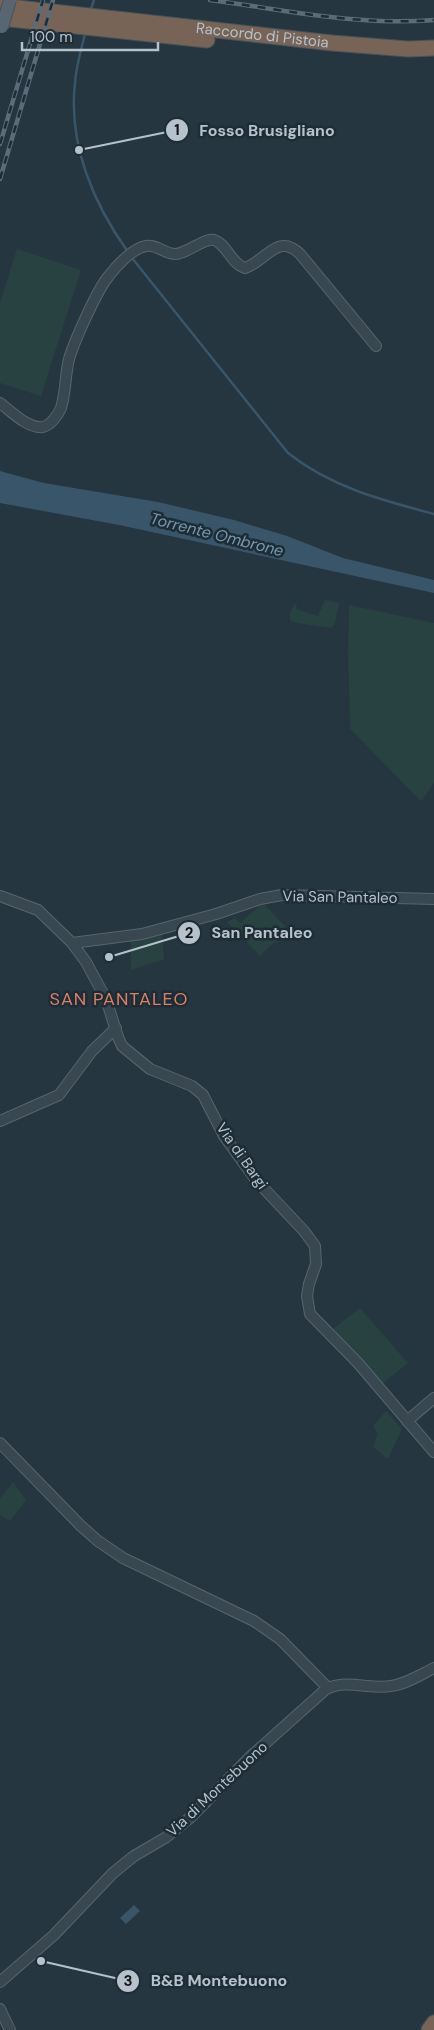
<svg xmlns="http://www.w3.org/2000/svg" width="434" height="2030" font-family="'DM Sans',sans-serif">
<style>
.green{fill:#274240}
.water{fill:#385569}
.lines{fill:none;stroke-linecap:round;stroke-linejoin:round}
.stream{stroke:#385569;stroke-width:2.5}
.minor-casing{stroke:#57656e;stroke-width:12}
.highway-casing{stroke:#44525b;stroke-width:17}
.minor{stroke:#394751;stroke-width:10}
.highway{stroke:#776456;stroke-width:15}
.rail-casing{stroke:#5b6c78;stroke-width:4.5}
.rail{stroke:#1e2c36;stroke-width:2.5;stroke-dasharray:8;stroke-linecap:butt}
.major-bridge-casing{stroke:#46535d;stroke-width:14;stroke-linecap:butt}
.major-bridge{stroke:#576671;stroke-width:12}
.labels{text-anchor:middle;stroke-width:5;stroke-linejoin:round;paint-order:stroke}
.street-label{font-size:15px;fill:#b6c2cb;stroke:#1e2c36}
.water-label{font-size:16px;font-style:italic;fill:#7598af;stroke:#1e2c36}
.quarter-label{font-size:18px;letter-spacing:1px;fill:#d98163;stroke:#1e2c36}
.leader{fill:none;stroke:#b6c2cb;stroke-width:2}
.callout-dot{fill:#b6c2cb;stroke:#1e2c36;stroke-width:2}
.mark-label{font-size:15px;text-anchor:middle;font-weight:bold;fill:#111}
.callout-label{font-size:16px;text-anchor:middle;font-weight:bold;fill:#b6c2cb;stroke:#1e2c36;stroke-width:5;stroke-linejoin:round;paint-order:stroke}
</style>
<rect width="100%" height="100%" fill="#253641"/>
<path class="green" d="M 17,249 L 81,270 L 41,396 L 0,383 L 0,303 Z
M 325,600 L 339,603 L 335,623 L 331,628 L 296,623 L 290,620 L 290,614 L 294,604 L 297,605 L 296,609 L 318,616 Z
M 349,605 L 434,623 L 434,783 L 421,801 L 350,729 L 348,652 Z
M 263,903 L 288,929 L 281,935 L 280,939 L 277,943 L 273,943 L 260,956 L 227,922 L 235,918 L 240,923 Z
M 162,933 L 164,959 L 131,970 L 131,941 Z
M 360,1308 L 408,1363 L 382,1384 L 330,1331 Z
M 386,1411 L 402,1429 L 388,1459 L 373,1447 L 378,1434 L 373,1426 Z
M 13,1482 L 26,1500 L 10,1521 L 0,1515 L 0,1498 Z"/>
<path class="water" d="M 0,471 L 44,483 L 158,502 L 234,520 L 287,536 L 343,558 L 434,580 L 434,593 L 119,525 L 0,503 Z
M 134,1905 L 140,1911 L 126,1924 L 120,1918 Z"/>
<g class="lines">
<path class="stream" d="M 91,9 L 94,0
M 85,34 C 81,50 76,66 75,83 C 68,144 93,203 128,252
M 132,258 L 288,453 C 331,487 381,500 434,514"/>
<defs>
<path id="minor" d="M 0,403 C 11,411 28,429 43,427 C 51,425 58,415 61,408 C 66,392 65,375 69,359 C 74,342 97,290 108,277 C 116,266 133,248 146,246 C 156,244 165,254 175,254 C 187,254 203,238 214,240 C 227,244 231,264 245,268 C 266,261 278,232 300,254 L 376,346
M 0,896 L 38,910 L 72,943 L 86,962 L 106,999 L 118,1037 L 122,1046 L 150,1069 L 192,1086 L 203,1095 L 224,1136 L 256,1180 L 304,1231 L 315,1246 L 316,1264 L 309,1284 L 307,1296 L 310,1314 L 358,1363 L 434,1452
M 72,943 L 142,934 L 216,914 L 260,899 L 282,895 L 434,899
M 0,1121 L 59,1095 L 92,1051 L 116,1028
M 407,1421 L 434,1398
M 0,1443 L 81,1526 L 98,1541 L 123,1558 L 254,1621 L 280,1639 L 328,1688
M 0,1982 L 54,1935 L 113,1873 L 134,1856 L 165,1838 L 191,1817 L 250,1757 L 325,1690 C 344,1678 370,1690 391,1686 C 406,1684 420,1675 434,1668
M 0,2009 L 10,2030"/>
<g id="highway">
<path id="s1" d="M 0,6 L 332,43 L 408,49 L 434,48"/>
<path d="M 0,18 L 207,40"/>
<path d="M 429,2030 L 434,2023"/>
</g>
</defs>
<use href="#minor" class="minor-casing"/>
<use href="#highway" class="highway-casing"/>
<use href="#minor" class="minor"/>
<use href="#highway" class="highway"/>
<defs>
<path id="rail" d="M 210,0 C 286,10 357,26 434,20
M 0,144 L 43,0
M 0,179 L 53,0"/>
</defs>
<use href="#rail" class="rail-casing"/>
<use href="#rail" class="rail"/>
<defs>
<path id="major-bridge" d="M 2,27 L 10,0"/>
</defs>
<use href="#major-bridge" class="major-bridge-casing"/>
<use href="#major-bridge" class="major-bridge"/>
</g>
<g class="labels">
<g class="street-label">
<text dy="5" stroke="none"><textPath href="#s1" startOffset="264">Raccordo di Pistoia</textPath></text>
<text transform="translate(340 897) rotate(1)" y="5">Via San Pantaleo</text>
<text transform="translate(242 1156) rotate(55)" y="5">Via di Bargi</text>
<text transform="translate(217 1789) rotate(-43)" y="5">Via di Montebuono</text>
</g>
<g class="water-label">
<text transform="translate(217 534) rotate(14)" y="6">Torrente Ombrone</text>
</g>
<g class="quarter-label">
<text x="119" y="1005">SAN PANTALEO</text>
</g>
</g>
<path class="leader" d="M79 150L177 130M109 957L189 933M41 1961L128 1981"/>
<g class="callout-dot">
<circle cx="79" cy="150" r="5"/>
<circle cx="109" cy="957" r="5"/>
<circle cx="41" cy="1961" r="5"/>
<circle cx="177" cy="130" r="12"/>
<circle cx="189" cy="933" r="12"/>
<circle cx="128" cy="1981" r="12"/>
</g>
<g class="mark-label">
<text x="177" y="135">1</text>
<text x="189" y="938">2</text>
<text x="128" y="1986">3</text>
</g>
<g class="callout-label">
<text x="267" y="136">Fosso Brusigliano</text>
<text x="262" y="938">San Pantaleo</text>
<text x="219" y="1986">B&amp;B Montebuono</text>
</g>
<path d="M22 42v8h136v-8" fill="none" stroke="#b6c2cb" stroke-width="2.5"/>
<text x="30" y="42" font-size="15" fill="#b6c2cb" stroke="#1e2c36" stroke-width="4" paint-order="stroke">100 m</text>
</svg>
